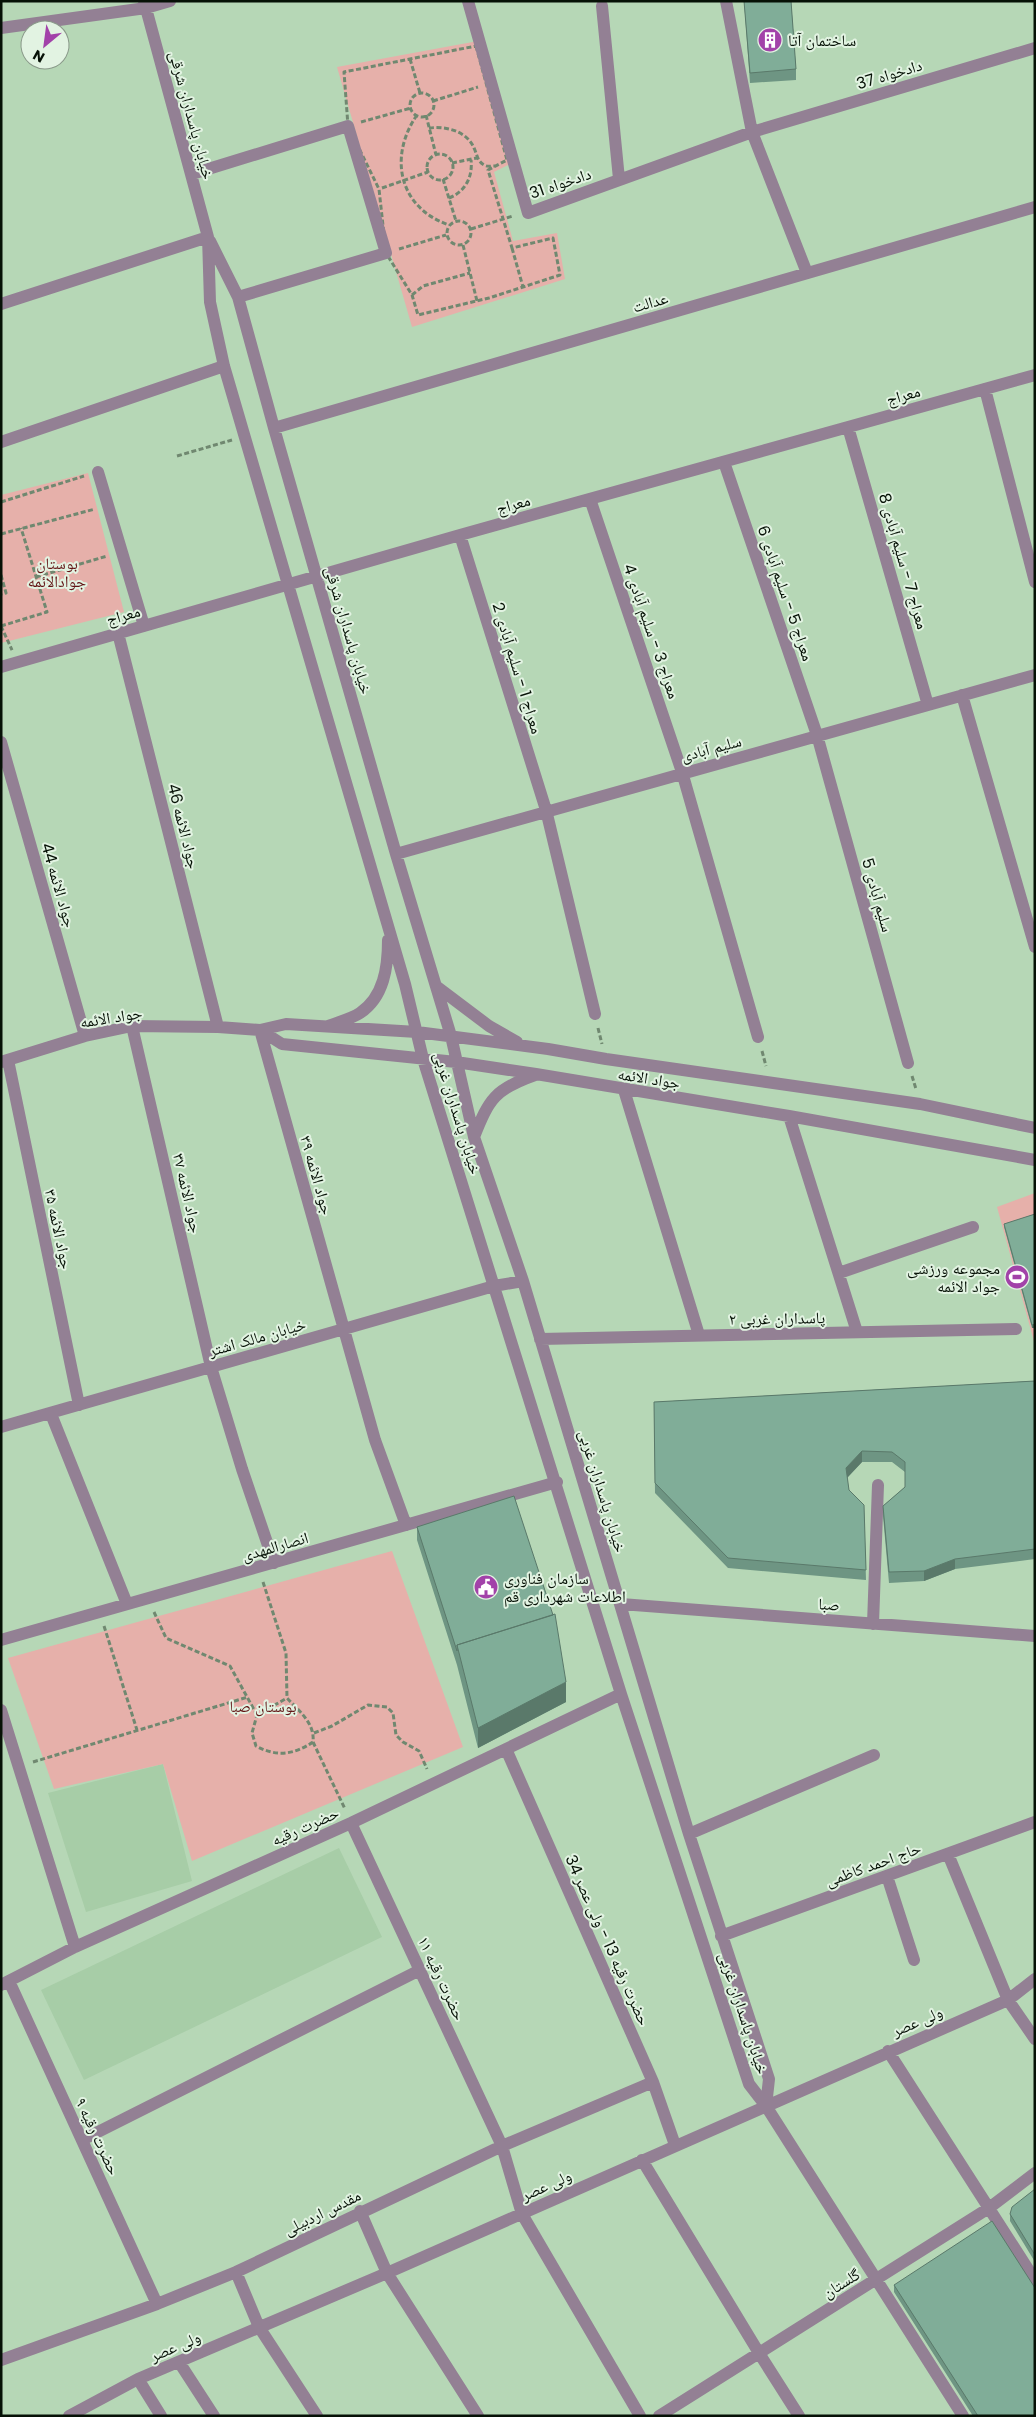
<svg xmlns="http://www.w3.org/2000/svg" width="1036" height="2417" font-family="Poppins,'Noto Naskh Arabic',sans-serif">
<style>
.built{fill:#a7cda7}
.green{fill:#e6b0aa}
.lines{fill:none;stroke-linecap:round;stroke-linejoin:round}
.path{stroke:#708870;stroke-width:3;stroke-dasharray:5 2.5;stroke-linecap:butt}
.minor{stroke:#938094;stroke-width:12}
.wall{fill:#6e9583}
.shaded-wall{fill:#5a796a}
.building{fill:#80ad98;stroke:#5a796a}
.labels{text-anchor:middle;stroke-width:4;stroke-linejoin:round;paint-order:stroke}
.poi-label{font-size:16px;fill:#061106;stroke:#e2f3e2;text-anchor:start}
.street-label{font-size:16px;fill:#061106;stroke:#e2f3e2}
.park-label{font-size:16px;fill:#621415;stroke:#e2f3e2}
</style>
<rect width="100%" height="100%" fill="#b6d7b6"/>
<path class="built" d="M 163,1764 L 192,1881 L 86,1912 L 48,1793 Z
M 339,1848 L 382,1937 L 84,2080 L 41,1990 Z"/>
<path class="green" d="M 478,41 L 512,163 L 494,172 L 513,241 L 557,233 L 565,279 L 412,327 L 337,67 Z
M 88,473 L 124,612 L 1,643 L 1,495 Z
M 1035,1193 L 1035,1218 L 1004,1227 L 1032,1328 L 1035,1327 L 1035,1345 L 997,1207 Z
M 392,1551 L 463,1747 L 192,1861 L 163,1764 L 54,1789 L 8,1658 Z"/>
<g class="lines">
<path class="path" d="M 476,46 L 507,160 L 488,170 L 512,248 L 553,238 L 560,275 L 489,298 L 418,315 L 412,295 L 386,253 L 379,189 L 348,126 L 344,72 Z
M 410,59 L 420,93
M410 105a12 12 0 1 1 24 0a12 12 0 1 1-24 0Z
M 433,101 L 478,87
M 417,115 C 388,157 399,208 449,225
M 426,115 L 436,155
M 361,122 L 411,108
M 429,128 C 446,126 467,131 474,148 C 477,154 477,161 484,165 C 487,167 491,166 495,166
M427 167a13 13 0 1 1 26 0a13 13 0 1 1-26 0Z
M 452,163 L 477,158
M 443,179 L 456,221
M 382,188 L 428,172
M 449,198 C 465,192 473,177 471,160
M447 233a12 12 0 1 1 24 0a12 12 0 1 1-24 0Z
M 471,229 L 513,216
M 463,245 L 477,301
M 512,248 L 523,287
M 399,249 L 446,235
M 412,295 L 423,286 L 470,273
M 177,456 L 232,440
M 1,502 L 84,476
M 1,534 L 95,509
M 1,575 L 6,593 L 1,594
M 36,577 L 107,556
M 1,626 L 47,612 L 21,528
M 1,626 L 12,650
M 598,1028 L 602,1044
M 762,1051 L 766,1066
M 912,1076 L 916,1089
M 263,1582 L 286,1653 L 287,1698 C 299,1711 315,1723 313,1742 C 294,1755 276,1757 256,1746 L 252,1733 L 257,1715 L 287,1698
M 154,1612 L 166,1638 L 230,1666 L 257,1715
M 104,1626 L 137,1730
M 314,1733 L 332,1726 L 368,1705 L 387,1707 L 393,1713 L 396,1735 L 403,1742 L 419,1751 L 427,1769
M 313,1742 L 345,1809
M 33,1762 L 248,1697"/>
<path class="minor" d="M 144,1 L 208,237 L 210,302 L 224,366 L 405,984 L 423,1059 L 621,1694 L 749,2084 L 766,2106 L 963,2416
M 468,1 L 528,213 L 752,132 L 1035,48
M 726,1 L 752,132 L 807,273
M 602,6 L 619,179
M 1,28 L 146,8 L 170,1
M 192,174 L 348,126 L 386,253 L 238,297
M 210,241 L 238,297 L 274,428 L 396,854 L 451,1036 L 474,1137 L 523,1281 L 689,1834 L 769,2079 L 766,2106
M 1,304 L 208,237
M 985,389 L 1035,582
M 848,427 L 928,705
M 274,428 L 1035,207
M 1,442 L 224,366
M 724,462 L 817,735 L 908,1063
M 98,472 L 144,626
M 590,499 L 682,772 L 758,1037
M 460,535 L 546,810 L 595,1014
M 118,633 L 218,1027
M 1,667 L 460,535 L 1035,375
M 962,695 L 1035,947
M 1,742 L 85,1036
M 396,854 L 1035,675
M 436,986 L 489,1026 L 517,1042
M 132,1026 L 211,1367 L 242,1469 L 274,1563
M 328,1026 C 338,1022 351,1019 360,1013 C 384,997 388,967 388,940
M 260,1030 L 282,1044 L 456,1062 L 536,1074 L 789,1116 L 1035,1160
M 260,1030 L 375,1440 L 406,1525
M 8,1060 L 79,1405
M 1,1062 L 85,1036 L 132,1026 L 218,1027 L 260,1030 L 286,1024 L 417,1032 L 548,1049 L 606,1059 L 920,1104 L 1035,1128
M 624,1090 L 699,1335
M 789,1116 L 857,1332
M 474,1137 C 489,1099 495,1089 535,1075
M 839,1273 L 973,1227
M 540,1339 L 1016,1329
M 51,1414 L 127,1604
M 1,1427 L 494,1286 L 523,1281
M 621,1604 L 1035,1636
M 873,1624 L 878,1485
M 1,1640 L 557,1482
M 1,1710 L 75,1947
M 506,1749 L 653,2082 L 675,2145
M 351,1823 L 502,2146 L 522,2214 L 640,2416
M 689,1834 L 874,1755
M 948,1854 L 1008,2000 L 1035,2039
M 887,1876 L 914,1960
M 721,1936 L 1035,1822
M 9,1981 L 157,2304
M 1,1985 L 75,1947 L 351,1823 L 621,1694
M 888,2051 L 1035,2280
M 82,2140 L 420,1970
M 642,2160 L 759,2353 L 799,2416
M 360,2211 L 387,2273 L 478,2416
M 236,2272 L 259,2327 L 317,2416
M 1,2360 L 157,2304 L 236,2272 L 502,2146 L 653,2082
M 179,2362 L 214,2416
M 138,2379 L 161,2416
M 69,2416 L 138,2379 L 387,2273 L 1008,2000 L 1035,1979
M 659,2416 L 989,2208 L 1035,2173"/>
</g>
<path class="wall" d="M 744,1 L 791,1 L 796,69 L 796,80 L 750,83 Z
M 1035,1214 L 1035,1328 L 1032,1328 L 1004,1227 L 1004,1224 Z
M 1035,1381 L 1035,1559 L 955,1569 L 924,1581 L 889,1583 L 883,1516 L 883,1506 L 905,1487 L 905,1472 L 892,1462 L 862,1462 L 847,1478 L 849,1490 L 864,1505 L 866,1580 L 728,1568 L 655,1493 L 654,1402 Z
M 417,1527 L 566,1702 L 478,1748 L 457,1665 L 417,1540 Z
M 1035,2189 L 1035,2262 L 1010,2221 L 1010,2214 Z
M 894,2285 L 1035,2416 L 973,2416 L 894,2292 Z"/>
<path class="shaded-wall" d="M 1035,1324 L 1035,1328 L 1032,1328 L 1032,1325 Z
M 862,1451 L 862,1462 L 846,1479 L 846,1468 Z
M 955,1559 L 955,1569 L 924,1581 L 924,1571 Z
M 566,1682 L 566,1702 L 478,1748 L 478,1728 Z"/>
<path class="building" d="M 744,1 L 791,1 L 796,69 L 750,73 Z
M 1035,1214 L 1035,1324 L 1032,1325 L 1004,1224 Z
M 1035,1381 L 1035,1549 L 955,1559 L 924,1571 L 889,1572 L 883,1506 L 905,1487 L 905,1462 L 892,1452 L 862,1451 L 846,1468 L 849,1490 L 864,1505 L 866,1570 L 728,1558 L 655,1483 L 654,1402 Z
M 514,1496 L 553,1615 L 457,1645 L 457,1651 L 417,1527 Z
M 555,1614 L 566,1682 L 478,1728 L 457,1645 Z
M 1035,2189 L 1035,2255 L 1010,2214 L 1012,2207 Z
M 992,2221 L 1035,2288 L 1035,2416 L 978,2416 L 894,2285 Z"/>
<defs>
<symbol id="building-disc" viewBox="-11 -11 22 22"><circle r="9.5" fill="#a242a9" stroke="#e2f3e2"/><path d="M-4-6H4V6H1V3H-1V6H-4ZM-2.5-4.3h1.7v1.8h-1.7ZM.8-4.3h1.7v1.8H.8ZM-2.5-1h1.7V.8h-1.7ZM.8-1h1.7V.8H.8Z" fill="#fff"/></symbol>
<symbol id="stadium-disc" viewBox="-11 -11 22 22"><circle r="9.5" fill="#a242a9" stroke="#e2f3e2"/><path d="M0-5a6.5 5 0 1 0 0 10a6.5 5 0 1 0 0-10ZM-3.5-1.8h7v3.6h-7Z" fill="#fff"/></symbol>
<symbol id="civic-disc" viewBox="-11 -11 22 22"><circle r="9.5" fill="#a242a9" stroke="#e2f3e2"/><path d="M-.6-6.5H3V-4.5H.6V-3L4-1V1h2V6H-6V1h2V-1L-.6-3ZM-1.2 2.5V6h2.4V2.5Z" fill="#fff"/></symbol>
</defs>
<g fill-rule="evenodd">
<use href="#building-disc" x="756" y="26" width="28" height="28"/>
<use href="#stadium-disc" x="1003" y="1263" width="28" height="28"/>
<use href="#civic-disc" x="472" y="1573" width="28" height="28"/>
</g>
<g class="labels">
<g class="poi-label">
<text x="788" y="46">ساختمان آتا</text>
<text x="1000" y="1274" text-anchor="end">مجموعه ورزشی<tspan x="1000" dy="18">جواد الائمه</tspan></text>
<text x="504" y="1584">سازمان فناوری<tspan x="504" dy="18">اطلاعات شهرداری قم</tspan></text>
</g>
<g class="street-label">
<text transform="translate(889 74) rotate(-17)" y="6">دادخواه 37</text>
<text transform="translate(192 115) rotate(75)" y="6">خیابان پاسداران شرقی</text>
<text transform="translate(560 183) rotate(-19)" y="6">دادخواه 31</text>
<text transform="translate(650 302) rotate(-16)" y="6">عدالت</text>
<text transform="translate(903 395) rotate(-16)" y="6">معراج</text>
<text transform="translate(513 504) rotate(-16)" y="6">معراج</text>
<text transform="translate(904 561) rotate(74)" y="6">معراج 7 - سلیم آبادی 8</text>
<text transform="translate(786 593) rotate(71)" y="6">معراج 5 - سلیم آبادی 6</text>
<text transform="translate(123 615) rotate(-16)" y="6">معراج</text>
<text transform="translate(349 630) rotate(74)" y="6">خیابان پاسداران شرقی</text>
<text transform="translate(652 631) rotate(71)" y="6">معراج 3 - سلیم آبادی 4</text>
<text transform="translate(518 668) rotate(73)" y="6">معراج 1 - سلیم آبادی 2</text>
<text transform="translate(711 748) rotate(-15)" y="6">سلیم آبادی</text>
<text transform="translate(184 826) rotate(76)" y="6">جواد الائمه 46</text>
<text transform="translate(59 885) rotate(74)" y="6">جواد الائمه 44</text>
<text transform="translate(878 895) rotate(74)" y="6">سلیم آبادی 5</text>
<text transform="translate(111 1017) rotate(-9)" y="6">جواد الائمه</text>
<text transform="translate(649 1078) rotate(9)" y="6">جواد الائمه</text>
<text transform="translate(458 1113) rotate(73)" y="6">خیابان پاسداران غربی</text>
<text transform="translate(317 1175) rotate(74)" y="6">جواد الائمه ۳۹</text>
<text transform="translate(188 1193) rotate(77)" y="6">جواد الائمه ۳۷</text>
<text transform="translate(59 1229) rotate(78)" y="6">جواد الائمه ۳۵</text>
<text transform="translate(777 1318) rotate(-1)" y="6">پاسداران غربی ۲</text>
<text transform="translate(257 1337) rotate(-16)" y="6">خیابان مالک اشتر</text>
<text transform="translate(603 1491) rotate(73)" y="6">خیابان پاسداران غربی</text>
<text transform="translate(275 1546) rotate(-16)" y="6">انصارالمهدی</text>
<text transform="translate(829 1604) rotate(4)" y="6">صبا</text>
<text transform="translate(305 1826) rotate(-24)" y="6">حضرت رقیه</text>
<text transform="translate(873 1864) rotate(-20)" y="6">حاج احمد کاظمی</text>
<text transform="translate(608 1940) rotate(66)" y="6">حضرت رقیه 13 - ولی عصر 34</text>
<text transform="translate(442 1978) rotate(65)" y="6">حضرت رقیه ۱۱</text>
<text transform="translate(744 2013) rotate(72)" y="6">خیابان پاسداران غربی</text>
<text transform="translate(917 2021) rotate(-23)" y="6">ولی عصر</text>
<text transform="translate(98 2136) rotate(65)" y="6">حضرت رقیه ۹</text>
<text transform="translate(546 2185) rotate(-24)" y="6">ولی عصر</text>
<text transform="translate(322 2212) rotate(-26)" y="6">مقدس اردبیلی</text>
<text transform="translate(841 2283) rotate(-32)" y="6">گلستان</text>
<text transform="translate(175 2346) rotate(-23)" y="6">ولی عصر</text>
</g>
<g class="park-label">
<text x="57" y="569">بوستان<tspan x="57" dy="18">جوادالائمه</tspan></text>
<text x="263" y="1712">بوستان صبا</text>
</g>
</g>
<rect width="1036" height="2417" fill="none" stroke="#061106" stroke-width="5"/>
<g transform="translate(45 45) rotate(209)"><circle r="24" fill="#e2f3e2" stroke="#8a998a"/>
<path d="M0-4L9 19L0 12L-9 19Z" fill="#a242a9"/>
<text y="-8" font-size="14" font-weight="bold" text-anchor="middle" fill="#061106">N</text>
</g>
</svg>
